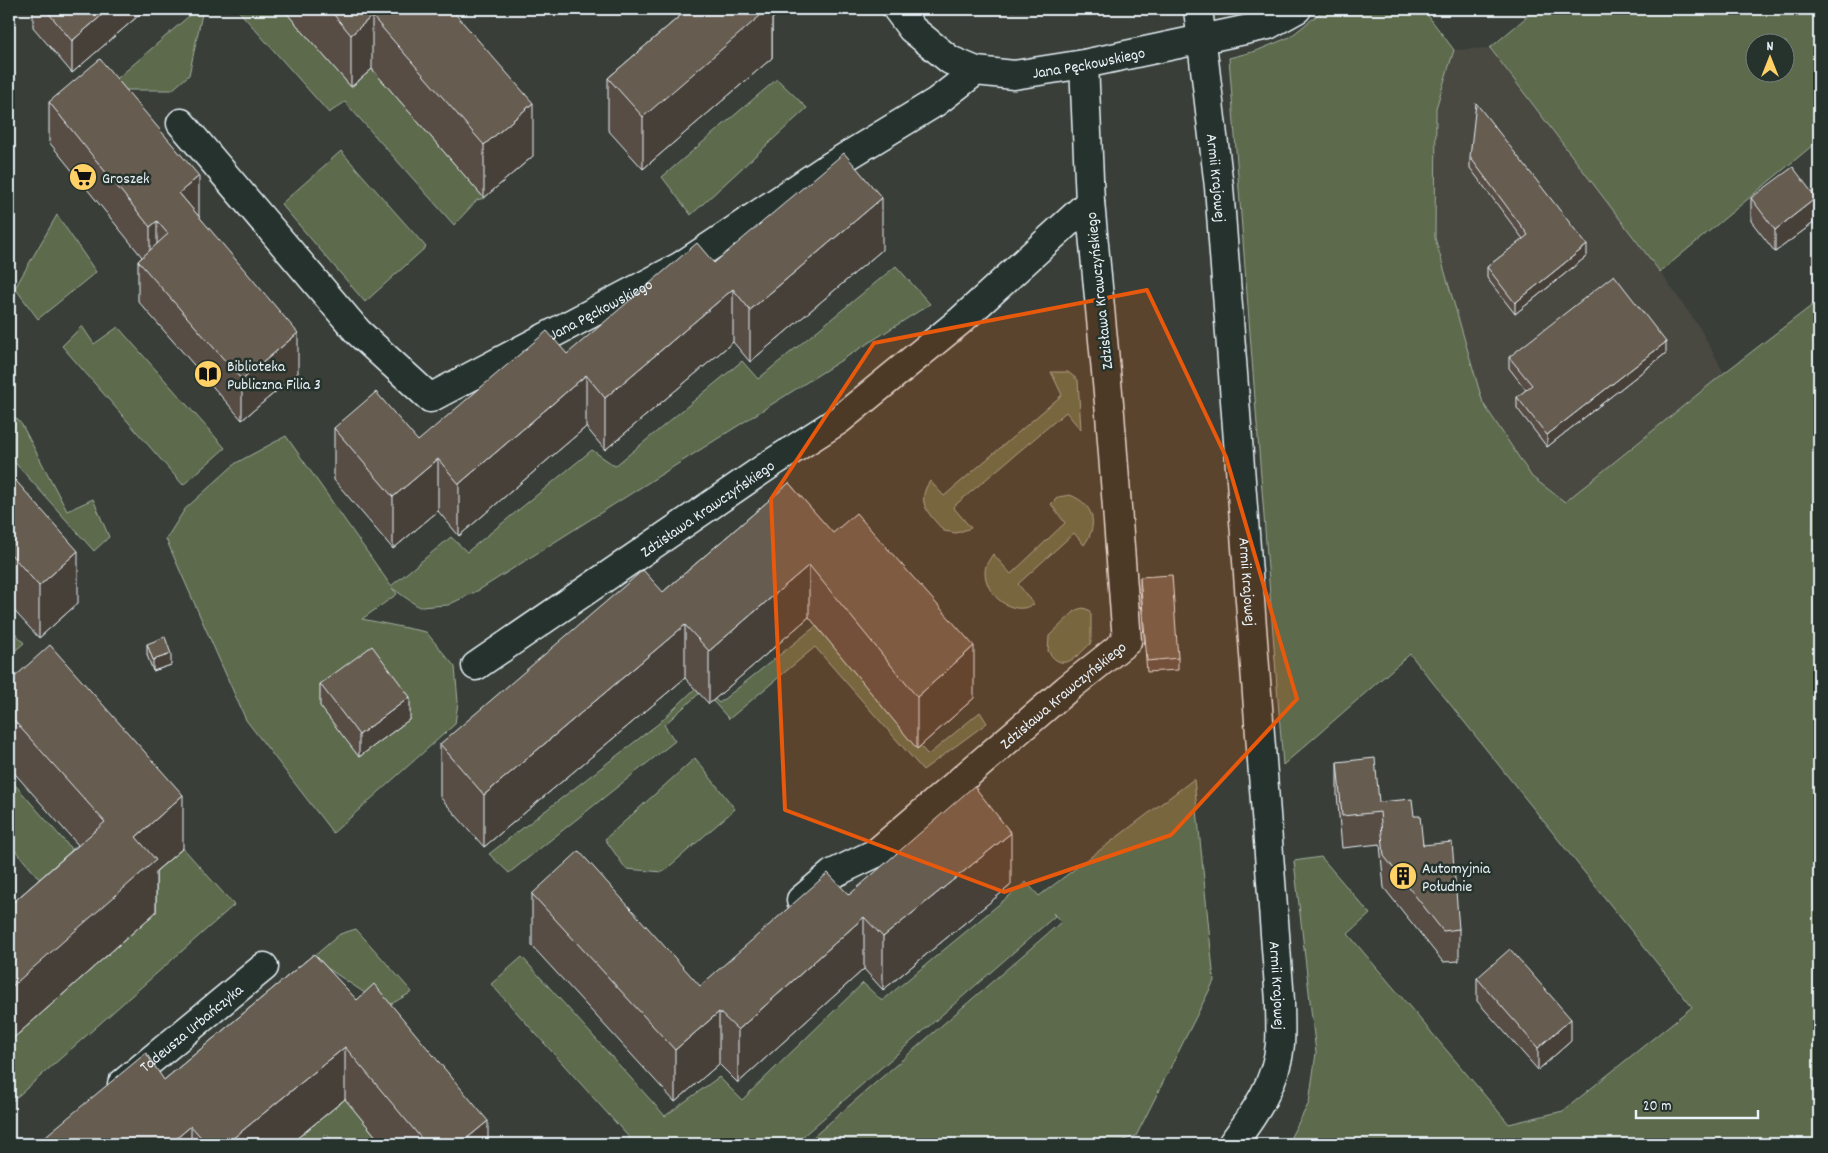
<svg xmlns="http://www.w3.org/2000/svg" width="1828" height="1153" font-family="Dekko,sans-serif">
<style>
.built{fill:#494a43}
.green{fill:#5d6b4c;stroke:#a2aea2;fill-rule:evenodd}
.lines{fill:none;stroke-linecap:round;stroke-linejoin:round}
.minor-casing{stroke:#e8f1f8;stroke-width:31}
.minor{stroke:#26332d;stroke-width:28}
.wall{fill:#584e45;stroke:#e8f1f8}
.shaded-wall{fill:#474038;stroke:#e8f1f8}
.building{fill:#665b50;stroke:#e8f1f8}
.marked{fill:#e8590c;fill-opacity:0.2;stroke:#e8590c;stroke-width:4;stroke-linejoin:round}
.labels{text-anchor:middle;stroke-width:5;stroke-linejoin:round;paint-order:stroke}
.street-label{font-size:16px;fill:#e8f1f8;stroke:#26332d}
.poi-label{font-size:16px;fill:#e8f1f8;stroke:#26332d;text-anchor:start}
</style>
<rect width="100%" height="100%" fill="#393f38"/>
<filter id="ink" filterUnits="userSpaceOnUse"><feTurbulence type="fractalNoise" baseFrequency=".02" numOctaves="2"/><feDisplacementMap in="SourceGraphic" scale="10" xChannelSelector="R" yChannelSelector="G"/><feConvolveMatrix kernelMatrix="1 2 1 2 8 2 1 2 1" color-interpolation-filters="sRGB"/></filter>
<g filter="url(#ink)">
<path class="built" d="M 1490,48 L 1660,272 L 1699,327 L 1724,373 L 1565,503 L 1532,477 L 1483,403 L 1435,238 L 1436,108 L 1454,50 Z"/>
<path class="green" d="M 197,9 L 203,9 L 189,75 L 172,90 L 104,90 Z
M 237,9 L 283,9 L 351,87 L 372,69 L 484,198 L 477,200 L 454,225 L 345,102 L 329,113 Z
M 1325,9 L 1423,9 L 1454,50 L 1436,108 L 1435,238 L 1483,403 L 1532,477 L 1565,502 L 1724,373 L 1819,300 L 1819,497 L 1817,499 L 1819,501 L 1819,1144 L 1287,1144 L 1309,1103 L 1316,1053 L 1294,861 L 1321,857 L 1370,914 L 1348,934 L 1509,1124 L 1563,1111 L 1692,1007 L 1410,654 L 1283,765 L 1229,58 L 1256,51 L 1290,37 Z
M 1536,9 L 1819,9 L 1819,140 L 1660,272 L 1490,48 ZM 1756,42 L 1786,42 L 1786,72 L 1756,72 Z
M 777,79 L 807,108 L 691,215 L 662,177 Z
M 341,151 L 426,247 L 365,302 L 281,204 Z
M 57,215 L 96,272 L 38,319 L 15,288 Z
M 896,266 L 930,304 L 479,590 L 448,605 L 419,607 L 392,588 L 397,594 L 362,619 L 426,632 L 455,667 L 458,702 L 455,724 L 333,833 L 246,720 L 166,539 L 185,509 L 236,463 L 286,436 L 391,586 L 451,537 L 467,552 L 592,450 L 615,466 L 742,361 L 758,379 Z
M 82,326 L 94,344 L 118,327 L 225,448 L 183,485 L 62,346 Z
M 1051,372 L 1068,372 L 1078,380 L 1081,430 L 1066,412 L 953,507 L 971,528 L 956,533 L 944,531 C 929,514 915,503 930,481 L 944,496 L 1062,395 Z
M 9,410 L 22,425 L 67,511 L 93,499 L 109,537 L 94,551 L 9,456 Z
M 1070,495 C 1094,504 1099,525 1084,545 L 1074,533 L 1018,584 L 1034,604 C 1013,618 985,595 985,572 C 985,565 989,560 993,554 L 1011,574 L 1065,523 L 1051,504 L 1058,497 Z
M 1083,608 L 1089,610 L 1091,615 L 1091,643 C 1078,655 1063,675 1048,651 L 1049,636 L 1076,610 Z
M 9,626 L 24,643 L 9,656 Z
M 816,626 L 928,755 L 980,712 L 987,723 L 923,770 L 815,647 L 729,719 L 703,690 L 664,725 L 675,741 L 509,873 L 489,854 L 658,724 L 700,684 L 719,703 Z
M 695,758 L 735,809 L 663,872 L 626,869 L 605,839 Z
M 9,778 L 74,852 L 41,881 L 9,843 Z
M 1194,779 L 1214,981 L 1136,1136 L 1112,1144 L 805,1144 L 1061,922 L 1053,913 L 1055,916 L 794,1144 L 635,1144 L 491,984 L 522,957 L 665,1116 L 719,1077 L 742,1100 L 863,983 L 882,1001 L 1026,882 L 1039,896 Z
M 183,848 L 234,905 L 9,1104 L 9,1042 L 156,912 L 136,889 Z
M 356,929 L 412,992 L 386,1007 L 312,958 L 340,934 Z
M 345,1099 L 382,1144 L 335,1144 L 326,1134 L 314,1144 L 290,1144 Z"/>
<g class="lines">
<defs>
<g id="minor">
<path id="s1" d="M 897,9 L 912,29 L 950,60 L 976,71 L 1014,75 L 1084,64 L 1268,25 L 1297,9"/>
<path id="s2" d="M 1198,9 L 1219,187 L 1280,1001 C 1280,1015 1281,1030 1280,1044 C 1277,1082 1254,1115 1232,1144"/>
<path id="s3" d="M 181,123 L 358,332 L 430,398 L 681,266 L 826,169 L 936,102 L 976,71"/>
<path id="s4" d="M 476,666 L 772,463 L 839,420 L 960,321 L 1090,202"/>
<path id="s5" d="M 801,900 L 832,874 L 876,853 L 1067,689 L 1127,641 L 1110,414 L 1090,202 L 1084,64"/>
<path id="s6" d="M 122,1084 L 264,967"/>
</g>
</defs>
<use href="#minor" class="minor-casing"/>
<use href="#minor" class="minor"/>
</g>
<path class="wall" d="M 33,9 L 146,9 L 72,73 L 33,27 Z
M 283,9 L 451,9 L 533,156 L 484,198 L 372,69 L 351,87 Z
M 688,9 L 783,9 L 772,19 L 772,58 L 643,169 L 608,130 L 608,78 Z
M 1012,9 L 1023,9 L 1012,11 Z
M 49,102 L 199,216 L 298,373 L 242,420 L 138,301 L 138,261 L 142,257 L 49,142 Z
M 1470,157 L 1587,256 L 1515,314 L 1487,278 L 1487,267 L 1523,239 L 1470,168 Z
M 1751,198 L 1816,221 L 1775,252 L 1751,221 Z
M 882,250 L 750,362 L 733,342 L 605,450 L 586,427 L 459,536 L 438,511 L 393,549 L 334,480 L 334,428 L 418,441 L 567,354 L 714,263 Z
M 1666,353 L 1547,447 L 1517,408 L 1517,397 L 1526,390 L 1509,368 L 1509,357 Z
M 9,473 L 78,603 L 39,638 L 9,605 Z
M 789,483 L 974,698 L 917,749 L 809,617 L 709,704 L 685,678 L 484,847 L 440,797 L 440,744 L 663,592 Z
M 1140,577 L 1178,658 L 1178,670 L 1147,672 L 1140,589 Z
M 147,644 L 171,665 L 153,671 L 147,655 Z
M 9,682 L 183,848 L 156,871 L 156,912 L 9,1042 L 9,906 L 78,845 L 9,767 Z
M 320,684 L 410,719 L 359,757 L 320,706 Z
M 1337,762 L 1379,802 L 1414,816 L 1423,845 L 1459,929 L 1459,961 L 1443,962 L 1384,888 L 1380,844 L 1342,848 L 1337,794 Z
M 1011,885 L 883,990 L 864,969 L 738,1083 L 719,1064 L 675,1102 L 532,946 L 532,894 L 700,986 L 849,895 Z
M 314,954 L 488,1144 L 382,1144 L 345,1099 L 290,1144 L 36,1144 L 164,1080 Z
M 1477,978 L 1571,1041 L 1538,1070 L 1477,1001 Z"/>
<path class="shaded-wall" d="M 109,9 L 146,9 L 72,73 L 72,41 Z
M 753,9 L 783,9 L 772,19 L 772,58 L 643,169 L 643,117 Z
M 372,16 L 372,69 L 351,87 L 351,35 Z
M 533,103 L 533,156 L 484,198 L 484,145 Z
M 199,176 L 199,217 L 179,193 Z
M 882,198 L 882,250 L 750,362 L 750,310 Z
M 1816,198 L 1816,221 L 1775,252 L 1775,230 Z
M 157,221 L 157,261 L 150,267 L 150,227 Z
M 1587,245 L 1587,256 L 1515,314 L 1515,303 Z
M 733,289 L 733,342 L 605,450 L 605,398 Z
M 298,333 L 298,373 L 242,420 L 242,380 Z
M 1666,342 L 1666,353 L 1547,447 L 1547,435 Z
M 586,375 L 586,427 L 459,536 L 459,484 Z
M 438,459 L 438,511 L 393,549 L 393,497 Z
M 78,551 L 78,603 L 39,638 L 39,586 Z
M 809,565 L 809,617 L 709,704 L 709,651 Z
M 685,625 L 685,678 L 484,847 L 484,795 Z
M 974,646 L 974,698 L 917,749 L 917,697 Z
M 171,654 L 171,665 L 153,671 L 153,660 Z
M 410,697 L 410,719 L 359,757 L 359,735 Z
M 183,795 L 183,848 L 156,871 L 156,912 L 9,1042 L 9,989 L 136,837 Z
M 1011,833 L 1011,885 L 883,990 L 883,937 Z
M 864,917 L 864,969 L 738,1083 L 738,1030 Z
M 719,1012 L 719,1064 L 675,1102 L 675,1050 Z
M 1571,1019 L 1571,1041 L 1538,1070 L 1538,1048 Z
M 345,1047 L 345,1099 L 290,1144 L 226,1144 Z
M 488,1121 L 488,1144 L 460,1144 Z
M 191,1126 L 191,1144 L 170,1144 Z"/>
<path class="building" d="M 45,9 L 109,9 L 72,41 Z
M 329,9 L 451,9 L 533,103 L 484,145 L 372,16 L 351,35 Z
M 688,9 L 768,9 L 643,117 L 608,78 Z
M 100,59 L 199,176 L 179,193 L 298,333 L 242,380 L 138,261 L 168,234 L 157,221 L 150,227 L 49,102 Z
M 1476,103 L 1587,245 L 1515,303 L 1487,267 L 1528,235 L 1470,157 Z
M 844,153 L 882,198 L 750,310 L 733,289 L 605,398 L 586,375 L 459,484 L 438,459 L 393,497 L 334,428 L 376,392 L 418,441 L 547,331 L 567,354 L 697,243 L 714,263 Z
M 1793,167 L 1816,198 L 1775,230 L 1751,198 Z
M 1614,275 L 1666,342 L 1547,435 L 1517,397 L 1532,385 L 1509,357 Z
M 9,473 L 78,551 L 39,586 L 9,552 Z
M 789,483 L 833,533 L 856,513 L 974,646 L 917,697 L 809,565 L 709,651 L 685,625 L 484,795 L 440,744 L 643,570 L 663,592 Z
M 1172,575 L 1178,658 L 1147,661 L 1140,577 Z
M 165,637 L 171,654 L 153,660 L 147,644 Z
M 50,645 L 183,795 L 136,837 L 156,860 L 9,989 L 9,906 L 105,822 L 9,715 L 9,682 Z
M 372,646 L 410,697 L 359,735 L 320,684 Z
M 1375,758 L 1379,802 L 1412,799 L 1414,816 L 1420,816 L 1423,845 L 1452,842 L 1459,929 L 1443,931 L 1384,856 L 1380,812 L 1342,816 L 1337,762 Z
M 974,786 L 1011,833 L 883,937 L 864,917 L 738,1030 L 719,1012 L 675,1050 L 532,894 L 579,851 L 700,986 L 828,873 L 849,895 Z
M 1510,949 L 1571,1019 L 1538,1048 L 1477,978 Z
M 314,954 L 357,1000 L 374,984 L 488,1121 L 460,1144 L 426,1144 L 345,1047 L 226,1144 L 207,1144 L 191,1126 L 170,1144 L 36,1144 L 146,1053 L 164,1080 Z"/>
</g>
<path class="marked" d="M 1147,290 L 1226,457 L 1297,699 L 1171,835 L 1004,892 L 785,810 L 771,499 L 874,343 Z"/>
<defs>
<symbol id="supermarket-disc" viewBox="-11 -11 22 22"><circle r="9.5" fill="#ffd166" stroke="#26332d"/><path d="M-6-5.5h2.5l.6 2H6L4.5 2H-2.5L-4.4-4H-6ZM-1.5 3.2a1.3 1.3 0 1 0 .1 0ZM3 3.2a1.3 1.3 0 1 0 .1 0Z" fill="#111"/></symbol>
<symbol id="library-disc" viewBox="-11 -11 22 22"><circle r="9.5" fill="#ffd166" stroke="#26332d"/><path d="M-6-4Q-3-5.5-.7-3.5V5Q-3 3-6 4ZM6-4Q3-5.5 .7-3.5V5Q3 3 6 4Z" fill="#111"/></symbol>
<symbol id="building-disc" viewBox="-11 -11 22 22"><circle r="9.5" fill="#ffd166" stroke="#26332d"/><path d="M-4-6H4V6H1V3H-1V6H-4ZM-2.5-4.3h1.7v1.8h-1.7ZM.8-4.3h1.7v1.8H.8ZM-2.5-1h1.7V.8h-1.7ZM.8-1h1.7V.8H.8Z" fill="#111"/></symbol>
</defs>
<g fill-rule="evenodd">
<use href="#supermarket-disc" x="67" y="161" width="32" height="32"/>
<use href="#library-disc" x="192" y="358" width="32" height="32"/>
<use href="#building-disc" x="1387" y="860" width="32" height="32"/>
</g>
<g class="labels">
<g class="street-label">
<text dy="6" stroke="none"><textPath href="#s1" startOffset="216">Jana Pęckowskiego</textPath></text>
<text dy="6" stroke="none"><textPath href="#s2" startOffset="170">Armii Krajowej</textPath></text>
<text transform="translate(1098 291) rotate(-96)" y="6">Zdzisława Krawczyńskiego</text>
<text dy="6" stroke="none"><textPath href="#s3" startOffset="564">Jana Pęckowskiego</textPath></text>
<text dy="6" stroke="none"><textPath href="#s4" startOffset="280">Zdzisława Krawczyńskiego</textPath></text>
<text dy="6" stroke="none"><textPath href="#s2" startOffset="575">Armii Krajowej</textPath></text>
<text dy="6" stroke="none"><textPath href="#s5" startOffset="334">Zdzisława Krawczyńskiego</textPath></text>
<text dy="6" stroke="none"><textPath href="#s2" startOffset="980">Armii Krajowej</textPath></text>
<text dy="6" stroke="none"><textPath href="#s6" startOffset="89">Tadeusza Urbańczyka</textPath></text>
</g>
<g class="poi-label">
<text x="102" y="183">Groszek</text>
<text x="227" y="371">Biblioteka<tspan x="227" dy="18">Publiczna Filia 3</tspan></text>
<text x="1422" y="873">Automyjnia<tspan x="1422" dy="18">Południe</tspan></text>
</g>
</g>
<rect width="1828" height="1153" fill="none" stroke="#26332d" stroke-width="30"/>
<rect x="15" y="15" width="1798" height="1123" fill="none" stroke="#e8f1f8" stroke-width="2" filter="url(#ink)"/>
<g transform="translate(1770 58)"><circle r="24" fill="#26332d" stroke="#747f7e"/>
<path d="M0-4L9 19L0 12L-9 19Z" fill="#ffd166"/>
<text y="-8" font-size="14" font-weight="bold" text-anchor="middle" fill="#e8f1f8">N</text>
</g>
<path d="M1636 1110v8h122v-8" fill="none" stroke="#e8f1f8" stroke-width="2.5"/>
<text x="1643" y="1110" font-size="15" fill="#e8f1f8" stroke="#26332d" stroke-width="4" paint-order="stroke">20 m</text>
</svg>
